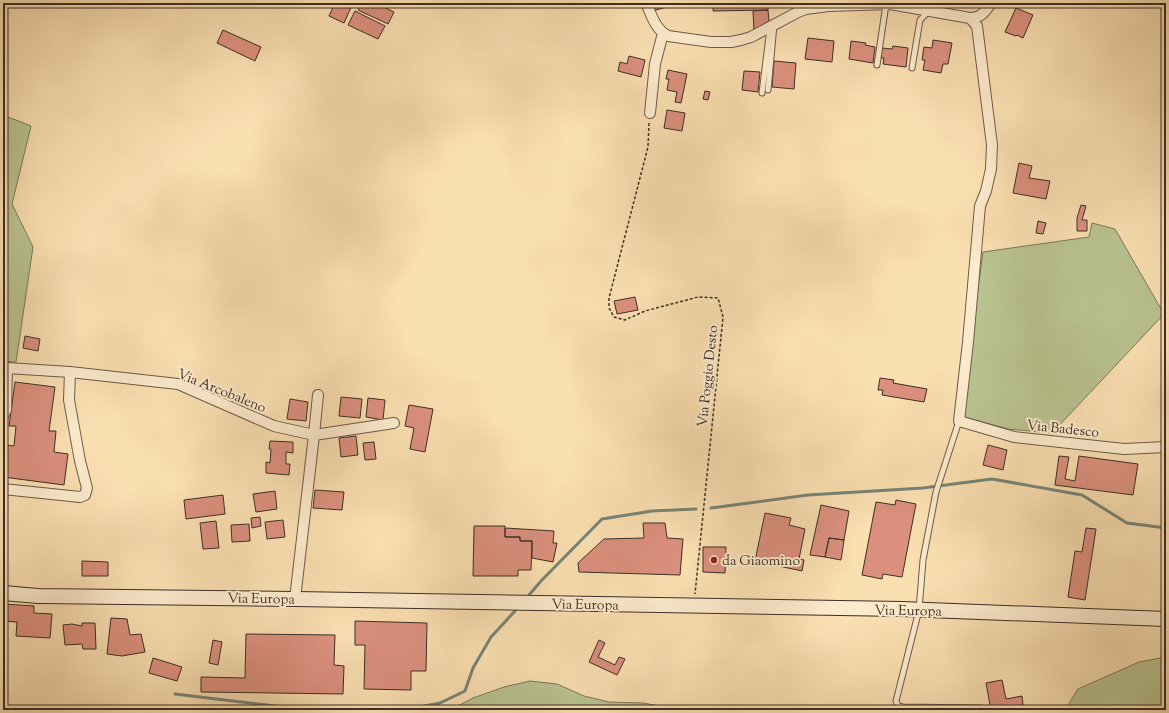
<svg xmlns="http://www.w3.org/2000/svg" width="1169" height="713" font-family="'Sorts Mill Goudy',serif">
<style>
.green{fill:#b9c390;stroke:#7a785c}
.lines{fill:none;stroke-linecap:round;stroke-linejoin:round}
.stream{stroke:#778477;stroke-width:3}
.building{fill:#db907e;stroke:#3c2e27}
.lane-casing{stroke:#6c5a4a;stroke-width:7}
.street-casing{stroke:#6c5a4a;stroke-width:12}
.secondary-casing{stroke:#3c2e27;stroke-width:16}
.path{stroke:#3c2e27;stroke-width:1.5;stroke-dasharray:3 2;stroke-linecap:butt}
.lane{stroke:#fceacc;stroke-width:5}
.street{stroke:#fceacc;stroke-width:10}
.secondary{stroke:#fceacc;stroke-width:14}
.poi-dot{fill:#8f2418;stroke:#fceacc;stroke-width:1.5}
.labels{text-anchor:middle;stroke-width:4;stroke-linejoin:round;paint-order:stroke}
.street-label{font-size:14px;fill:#3c2e27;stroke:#fceacc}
.poi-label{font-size:14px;fill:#3c2e27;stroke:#fceacc;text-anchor:start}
</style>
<rect width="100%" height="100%" fill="#fadfb1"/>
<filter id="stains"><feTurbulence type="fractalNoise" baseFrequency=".005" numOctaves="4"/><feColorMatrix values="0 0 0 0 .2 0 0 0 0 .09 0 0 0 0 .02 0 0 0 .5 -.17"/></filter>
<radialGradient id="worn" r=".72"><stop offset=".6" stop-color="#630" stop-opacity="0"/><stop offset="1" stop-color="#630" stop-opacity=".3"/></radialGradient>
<path class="green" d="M 3,115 L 31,126 L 12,204 L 33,247 L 16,362 L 3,361 Z
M 1092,223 L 1115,229 L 1164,314 L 1052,433 L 1008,429 L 961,416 L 983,252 L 1089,237 Z
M 1166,657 L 1166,710 L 1065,710 L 1078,689 L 1139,662 Z
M 530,681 L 557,684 L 584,696 L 609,702 L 643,703 L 682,710 L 450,710 L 473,698 L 504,687 Z"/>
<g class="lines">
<path class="stream" d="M 711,508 L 808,495 L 923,488 L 992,479 L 1082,495 L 1127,523 L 1166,528
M 529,595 L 541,581 L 602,519 L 652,511 L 696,509
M 175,694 L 308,710
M 403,710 L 440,703 L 465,691 L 473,668 L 491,637 L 515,611"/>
</g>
<path class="building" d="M 335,3 L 353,3 L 344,23 L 329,16 Z
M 362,3 L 375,3 L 394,12 L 388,24 L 358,10 Z
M 650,3 L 670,3 L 671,6 L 652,11 Z
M 713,3 L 768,3 L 768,10 L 713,11 Z
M 1016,8 L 1033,15 L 1023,38 L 1017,35 L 1016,36 L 1005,32 Z
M 768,10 L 769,21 L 754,31 L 753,11 Z
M 355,11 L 385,26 L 378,39 L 348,25 Z
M 223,30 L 261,47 L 255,61 L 217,43 Z
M 808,38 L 834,41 L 832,62 L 805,59 Z
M 933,40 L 952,43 L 948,64 L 943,64 L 941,73 L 923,70 L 925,60 L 922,60 L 924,47 L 932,48 Z
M 851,41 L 866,43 L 865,45 L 875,47 L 873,63 L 849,59 Z
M 893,46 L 908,48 L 906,67 L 883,64 L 884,58 L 881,58 L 882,48 L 892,49 Z
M 629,56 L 645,60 L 641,77 L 618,71 L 620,62 L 627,64 Z
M 774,61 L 796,63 L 794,89 L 772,87 Z
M 668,70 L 687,74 L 681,103 L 675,102 L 677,92 L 667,90 L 669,79 L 666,79 Z
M 744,71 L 760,72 L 758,92 L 742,90 Z
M 705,91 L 710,92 L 708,100 L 703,99 Z
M 667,110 L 685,113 L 682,131 L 664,128 Z
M 1019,163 L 1032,166 L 1029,178 L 1050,181 L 1046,199 L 1013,193 Z
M 1081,205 L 1086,206 L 1082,220 L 1087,220 L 1087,231 L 1077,231 L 1077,218 Z
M 1038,221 L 1046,223 L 1043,234 L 1036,233 Z
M 635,297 L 638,310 L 617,314 L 614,301 Z
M 25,336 L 40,339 L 38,351 L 23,348 Z
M 880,378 L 894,380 L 893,383 L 927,389 L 924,402 L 882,395 L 883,390 L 878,390 Z
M 15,382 L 55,387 L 49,431 L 56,431 L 54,452 L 68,454 L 64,485 L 3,477 L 6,445 L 14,446 L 16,426 L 9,426 Z
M 341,397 L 362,399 L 360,418 L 339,416 Z
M 368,398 L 385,400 L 383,420 L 366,417 Z
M 290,399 L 308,402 L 306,421 L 287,419 Z
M 409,405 L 433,409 L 425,452 L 410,449 L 414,428 L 405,426 Z
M 356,436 L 358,455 L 341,457 L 339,438 Z
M 270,441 L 293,442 L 293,453 L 286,452 L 286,464 L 290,464 L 289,475 L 266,473 L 266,462 L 270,463 L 271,449 L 269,449 Z
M 374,442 L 376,459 L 365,460 L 363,443 Z
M 988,445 L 1007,450 L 1003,470 L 983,465 Z
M 1059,456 L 1069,457 L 1065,479 L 1075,481 L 1079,456 L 1138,464 L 1133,495 L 1055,485 Z
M 315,490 L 344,492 L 342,510 L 313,508 Z
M 275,491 L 277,509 L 256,512 L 253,494 Z
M 223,495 L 225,514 L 186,519 L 184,500 Z
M 896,500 L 916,504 L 902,577 L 883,574 L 882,579 L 862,575 L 876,502 L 895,505 Z
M 821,505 L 849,511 L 844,540 L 829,538 L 825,557 L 810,555 Z
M 765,513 L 791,518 L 789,525 L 805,529 L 799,559 L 804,560 L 802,571 L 755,561 Z
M 260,517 L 261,526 L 252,528 L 251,518 Z
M 283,520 L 285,537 L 267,539 L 265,522 Z
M 216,521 L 219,548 L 203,549 L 200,523 Z
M 643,523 L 665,523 L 667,538 L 683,539 L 680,575 L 579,572 L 578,563 L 604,539 L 644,538 Z
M 249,524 L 250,541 L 232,542 L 231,525 Z
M 474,526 L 505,526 L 505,537 L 520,537 L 520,541 L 532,541 L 531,570 L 518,570 L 518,576 L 473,576 Z
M 505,528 L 554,531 L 553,543 L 557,543 L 553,562 L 532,558 L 532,541 L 520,541 L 520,537 L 505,537 Z
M 1086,528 L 1096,529 L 1085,600 L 1068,597 L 1075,551 L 1082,552 Z
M 829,538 L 844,540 L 841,560 L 825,557 Z
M 703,547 L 726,547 L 725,573 L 703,572 Z
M 82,561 L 108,562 L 108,576 L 82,576 Z
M 3,604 L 34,606 L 34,613 L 52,614 L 50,638 L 16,636 L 17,622 L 3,621 Z
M 111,618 L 127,619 L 130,635 L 141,634 L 145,652 L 122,656 L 107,654 Z
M 355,621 L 427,623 L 426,671 L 411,671 L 411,690 L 364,689 L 365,645 L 355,645 Z
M 82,623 L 95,623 L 96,649 L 83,649 L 82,644 L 65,645 L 63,625 L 72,624 L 82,626 Z
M 246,634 L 335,635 L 334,665 L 344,666 L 343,694 L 201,692 L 201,677 L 245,678 Z
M 213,640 L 222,642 L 218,665 L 209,663 Z
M 599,640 L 605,643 L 598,657 L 615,665 L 619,657 L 625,659 L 617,675 L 589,662 Z
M 153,658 L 182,667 L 177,681 L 149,673 Z
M 1002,680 L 1006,699 L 1022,696 L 1023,705 L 998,710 L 991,710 L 986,683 Z"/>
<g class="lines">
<defs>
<path id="lane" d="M 877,65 L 886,4
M 912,68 L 920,20 L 929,11
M 768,90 L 774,25
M 762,93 L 770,28
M 959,421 L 936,492 L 923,560 L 919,610 L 896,701 L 898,706 L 903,707 L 981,708"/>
<path id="street" d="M 646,3 C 652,16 655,29 668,36 L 711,42 L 731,42 L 741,40 L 751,37 L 798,12 L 806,9 L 828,6 L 890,4 L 970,18 C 981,18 985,12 991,3
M 970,18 L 977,26 L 992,145 L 991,169 L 986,191 L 980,206 L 968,342 L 959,421 L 1014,437 L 1124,449 L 1166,447
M 650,113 L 655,64 L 663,33
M 3,416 L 6,410 L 7,368 L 70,372 L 178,384 L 274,426 L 314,435 L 394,423
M 3,489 L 80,497 L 85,495 L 87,488 L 80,461 L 69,400 L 70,372
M 295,599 L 314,435 L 318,395"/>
<path id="secondary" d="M 3,593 L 38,596 L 295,599 L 902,609 L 1166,619"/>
</defs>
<use href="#lane" class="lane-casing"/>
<use href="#street" class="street-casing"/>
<use href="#secondary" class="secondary-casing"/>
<path class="path" d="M 649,123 L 648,147 L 609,298 L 609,308 L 614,317 L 625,320 L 645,311 L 698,297 L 718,298 L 723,317 L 695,594"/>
<use href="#lane" class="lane"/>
<use href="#street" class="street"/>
<use href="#secondary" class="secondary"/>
</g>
<circle class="poi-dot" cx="714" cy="560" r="4"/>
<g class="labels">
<g class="street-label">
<text transform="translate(707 376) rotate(-84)" y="5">Via Poggio Desto</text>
<text transform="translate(222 390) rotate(22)" y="5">Via Arcobaleno</text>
<text transform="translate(1063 428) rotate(6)" y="5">Via Badesco</text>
<text transform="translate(261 598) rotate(1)" y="5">Via Europa</text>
<text transform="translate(585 604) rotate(1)" y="5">Via Europa</text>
<text transform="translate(908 610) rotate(1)" y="5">Via Europa</text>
</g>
<g class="poi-label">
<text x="722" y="565">da Giaomino</text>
</g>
</g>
<rect width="1169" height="713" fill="none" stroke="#fadfb1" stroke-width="16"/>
<rect x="4" y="4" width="1161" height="705" fill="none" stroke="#3c2e27" stroke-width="2"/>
<rect x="8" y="8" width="1153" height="697" fill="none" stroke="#3c2e27"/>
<rect width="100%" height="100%" filter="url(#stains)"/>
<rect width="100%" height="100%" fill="url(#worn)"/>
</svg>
